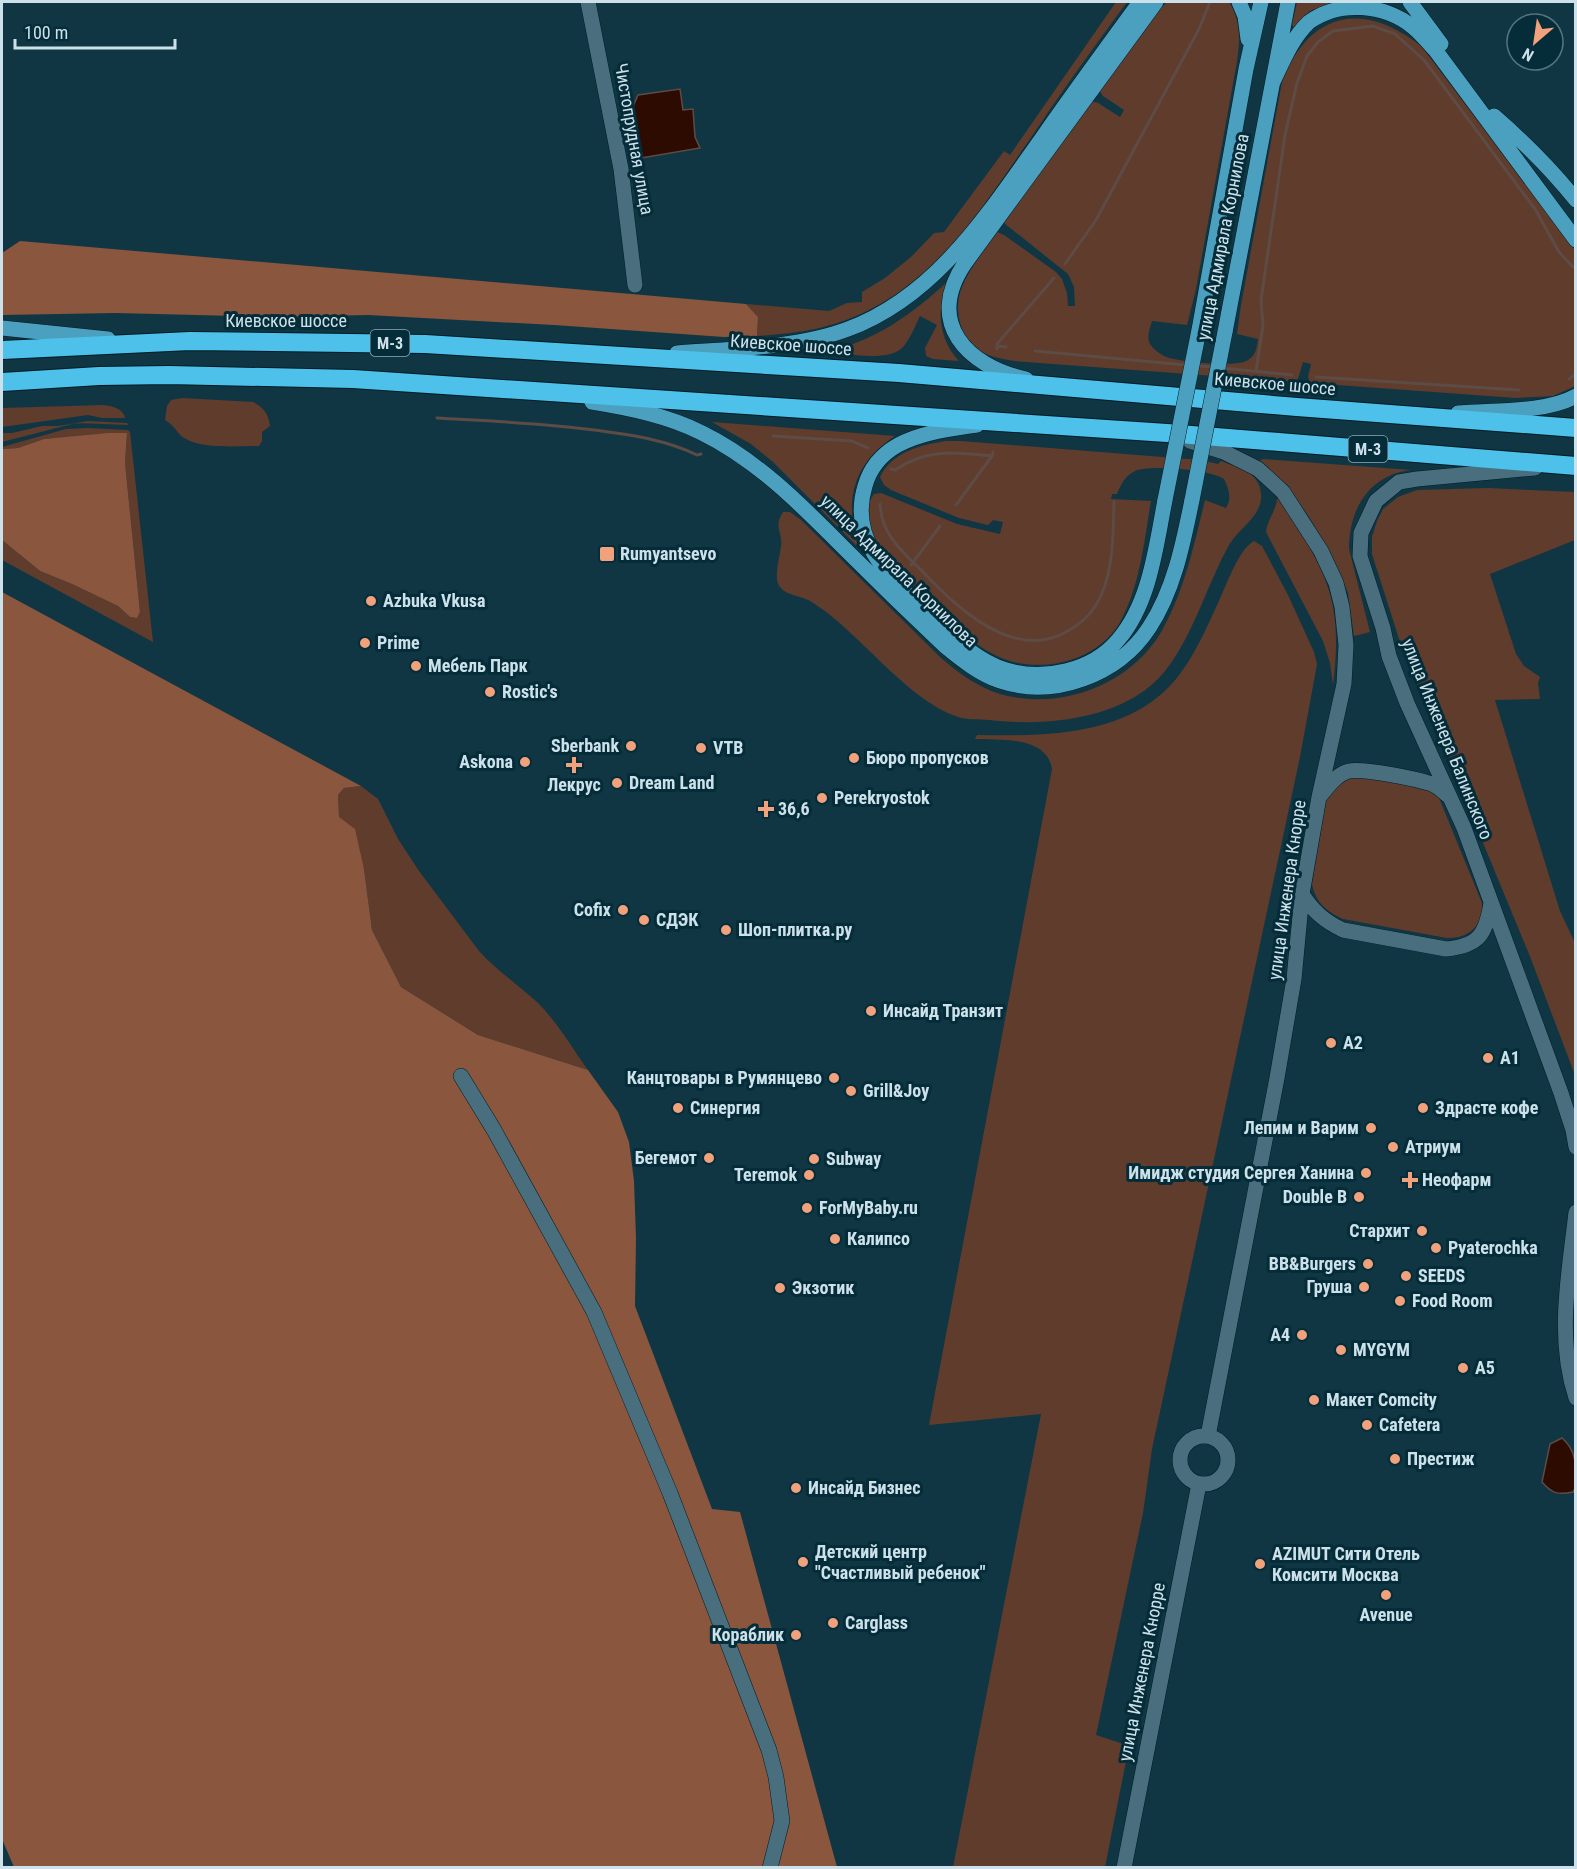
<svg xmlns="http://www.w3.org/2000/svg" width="1577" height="1869" font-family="'Roboto Condensed',sans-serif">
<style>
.green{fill:#603c2c}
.forest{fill:#8a563e}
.water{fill:#2d0b00;stroke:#5d4b46;stroke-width:1.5}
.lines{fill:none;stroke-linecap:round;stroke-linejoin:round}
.stream{stroke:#5d4b46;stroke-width:3}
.minor-casing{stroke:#011c26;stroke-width:16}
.major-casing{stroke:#011c26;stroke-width:16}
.highway-casing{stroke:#011c26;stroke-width:20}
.minor{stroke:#496f7e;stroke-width:15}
.major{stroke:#4ca0bf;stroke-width:15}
.highway{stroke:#4ec1eb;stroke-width:18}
.major-bridge-casing{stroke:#011c26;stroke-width:16;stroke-linecap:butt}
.major-bridge{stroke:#4ca0bf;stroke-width:15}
.poi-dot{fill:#f1a17c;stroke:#042c39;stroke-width:2}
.labels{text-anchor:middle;stroke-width:6;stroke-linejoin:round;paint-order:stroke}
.shield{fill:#042c39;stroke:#91abb5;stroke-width:1.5}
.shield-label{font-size:16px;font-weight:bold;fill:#cde1ea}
.street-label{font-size:18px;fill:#cde1ea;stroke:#042c39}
.poi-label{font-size:18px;font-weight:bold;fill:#cde1ea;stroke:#042c39;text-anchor:start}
</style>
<rect width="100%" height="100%" fill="#103644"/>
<path class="green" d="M 1116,2 L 1127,2 C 1094,47 1061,92 1030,139 C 980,211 932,288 846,320 C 817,331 787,334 757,336 L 758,317 L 746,304 L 829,311 L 847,303 L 862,302 L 862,292 L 885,278 L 911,257 L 934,233 L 944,232 L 1004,151 L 1010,155 Z
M 1167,2 L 1229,2 C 1242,22 1240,44 1236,67 L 1196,289 L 1187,325 L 1152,321 C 1150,329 1146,336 1150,344 C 1153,349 1159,353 1164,356 C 1176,362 1238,368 1248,360 C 1256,355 1257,348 1258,339 L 1237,334 L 1241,305 L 1282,82 C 1309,11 1364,0 1422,47 L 1575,250 L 1575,386 L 1553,396 L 1516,398 L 1310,383 L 1308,377 L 1311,364 L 1303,362 L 1297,382 L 1014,361 C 1005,359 995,358 986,354 C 961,343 952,311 962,287 C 970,267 985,250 997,232 L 1004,235 L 1056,272 L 1062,279 L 1067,293 L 1068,306 L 1075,306 L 1074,287 L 1068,274 L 1004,223 L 1091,101 L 1098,103 L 1120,117 L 1124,110 L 1103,96 L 1099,90 L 1154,15 Z
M 1297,2 L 1333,2 L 1310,11 L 1294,27 L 1292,25 Z
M 948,281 C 936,309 938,338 959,361 L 933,359 L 926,356 L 925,348 L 937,325 L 920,316 C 915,326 909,342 901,349 C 885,362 845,353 826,352 C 873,342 913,314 948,281 Z
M 182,398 L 253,402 C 264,408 268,413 270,426 L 262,432 L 262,441 L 259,446 C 239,446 202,449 186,439 C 177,435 176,426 165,420 L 167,406 L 171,400 Z
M 103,405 C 112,406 123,408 125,418 L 102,418 L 88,415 L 2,427 L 2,408 Z
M 88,421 L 127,423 L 128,425 L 76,423 L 2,442 L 2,433 L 12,433 L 42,426 L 58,426 Z
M 712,422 L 895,436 C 853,463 843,502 859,548 L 773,462 L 751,444 Z
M 88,428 L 128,430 L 130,432 L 153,642 L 2,560 L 2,540 L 40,571 L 72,584 L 118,606 L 130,617 L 137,618 L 140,612 L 125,463 L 127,433 L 44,439 L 18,448 L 2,449 L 2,447 L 66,429 Z
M 946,441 L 961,441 L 1200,460 L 1218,464 L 1221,461 C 1236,467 1255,470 1260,488 C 1267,514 1240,526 1229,545 C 1208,583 1196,627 1171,663 C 1134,719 1050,727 989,720 C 980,719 970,720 962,718 C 914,706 863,638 822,609 C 816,605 810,600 803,598 C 789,594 775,591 777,573 C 777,564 780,555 781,546 C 783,532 773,527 783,512 L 790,512 L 801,520 L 939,656 C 957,672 977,687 1000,694 C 1059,711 1128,686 1160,634 C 1184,593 1194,545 1205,500 L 1226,508 C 1232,499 1229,489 1224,479 C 1213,470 1148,464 1135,471 C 1125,476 1121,484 1117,494 L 1112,494 L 1111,499 L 1151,501 C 1144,542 1140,587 1119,624 C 1095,663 1037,675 997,656 C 971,644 951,622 930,602 C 914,587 896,572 883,553 C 873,538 861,510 874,494 L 881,493 L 957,524 L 1000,534 L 1003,522 L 993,520 L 988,525 L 959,518 L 891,490 L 884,485 L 880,477 C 892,452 920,445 946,441 Z
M 1263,459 L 1411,470 C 1369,475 1349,509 1349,549 L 1370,632 L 1354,636 L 1348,593 L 1333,558 L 1309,517 L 1287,486 L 1260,460 Z
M 1488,488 L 1575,492 L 1575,540 L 1490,574 L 1516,654 L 1524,666 L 1540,677 L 1538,683 L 1540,699 L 1495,700 L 1560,911 L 1575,943 L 1575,1075 L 1529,954 L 1400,642 L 1372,554 L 1372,537 L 1377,521 L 1383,509 L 1398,497 L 1417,490 Z
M 1277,499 L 1280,499 C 1325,571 1344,597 1333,685 L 1330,663 L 1323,641 L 1266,532 C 1267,520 1276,511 1277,499 Z
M 1254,541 L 1262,546 L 1288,595 L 1314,652 L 1317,664 L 1300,757 L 1152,1449 L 1143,1513 L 1096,1735 L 1129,1746 L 1105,1867 L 953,1867 L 1041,1414 L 929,1425 L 1052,769 C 1047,736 1000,740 975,739 L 977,735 C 1046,736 1128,737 1176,679 C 1194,657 1206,629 1218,603 C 1226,586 1238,550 1254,541 Z
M 1351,775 L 1423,787 L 1439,798 L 1482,903 C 1484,925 1469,939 1447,938 L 1343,919 C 1326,911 1316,903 1312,884 L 1326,800 L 1331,789 Z
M 361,786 L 378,799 L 398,839 L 419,871 L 479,951 C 497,971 519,985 538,1003 C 558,1023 572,1048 588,1070 L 478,1035 L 401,987 L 372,930 L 364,869 L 339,817 L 338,795 L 344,788 Z"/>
<path class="forest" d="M 20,241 L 746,304 L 758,317 L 757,336 L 724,337 L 554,325 L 368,315 L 278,317 L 116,313 L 2,315 L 2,253 Z
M 109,433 L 127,433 L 125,463 L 140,612 L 137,618 L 130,617 L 118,606 L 72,584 L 40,571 L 2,540 L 2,449 L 18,448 L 44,439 Z
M 2,592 L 361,786 L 344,788 L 338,795 L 339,817 L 355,829 L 364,869 L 372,930 L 401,987 L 478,1035 L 588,1070 L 618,1112 L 629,1142 L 634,1181 L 636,1238 L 635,1306 L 712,1509 L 740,1512 L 837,1867 L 14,1867 L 2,1839 Z"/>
<path class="water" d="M 680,89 L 683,110 L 693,109 L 695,137 L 700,148 L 641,158 L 631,153 L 631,111 L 638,95 Z
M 1562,1438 C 1577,1451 1576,1466 1576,1487 L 1573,1492 C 1559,1495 1552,1494 1542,1482 L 1550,1444 Z"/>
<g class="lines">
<path class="stream" d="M 1065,264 L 1096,220 L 1199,29 L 1210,2
M 997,346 L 1006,347
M 997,349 L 997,344 L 1054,278
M 1035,351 L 1186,365
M 1196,366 L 1213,367
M 1222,368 L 1292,375
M 1256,371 L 1263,326 L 1261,300 L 1285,135 L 1297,83 L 1307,56 L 1318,42 L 1333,31 L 1373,26 L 1395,34 L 1424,60 L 1535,209 L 1559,252 L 1573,267
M 1316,377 L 1519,390
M 1569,379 L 1576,374
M 437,418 C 489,421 542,423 594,430 C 630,435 664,439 697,455 L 701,454
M 773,436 L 852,441 L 868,448
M 891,469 L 895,470 C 927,448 955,452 992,456 L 993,452
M 880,504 C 881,535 904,553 925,574 C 959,610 1015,661 1066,632 C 1079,625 1089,617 1096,605 C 1114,576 1113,535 1114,502
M 956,505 L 992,456
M 911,565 L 940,526"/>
<defs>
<path id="minor" d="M 588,2 L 621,169 L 635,285
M 1190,441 L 1224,452 L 1258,469 L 1283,492 L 1321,551 L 1336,583 L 1342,607 L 1346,645 L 1344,684 L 1319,797 L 1302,894 L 1294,979 L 1277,1078 L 1208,1436
M 1535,468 L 1417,479 L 1399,482 L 1376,501 L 1361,533 L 1360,556 L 1383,628 L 1389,656 L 1407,703 L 1464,828 L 1561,1093 L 1573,1130 L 1576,1147
M 1321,795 C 1329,785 1337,774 1349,771 C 1364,768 1417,779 1432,784 C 1439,787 1443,791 1447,795
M 1302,894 C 1313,911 1324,921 1343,930 L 1446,949 C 1479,946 1486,934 1491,903
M 461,1076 L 494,1130 L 594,1312 L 670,1493 L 769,1750 L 776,1777 L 782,1821 L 770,1868
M 1576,1212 C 1569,1274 1556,1337 1576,1398
M1180 1460a24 24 0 1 1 48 0a24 24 0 1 1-48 0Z
M 1124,1868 L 1199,1484"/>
<path id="major" d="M 1239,2 L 1245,16 L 1248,39
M 1410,2 L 1441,44
M 1273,82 C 1283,61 1292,38 1309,22 C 1340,0 1384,4 1413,27 C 1422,34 1428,43 1436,51 L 1576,240
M 1494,116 C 1524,142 1551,169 1576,200
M 2,328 L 108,339
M 1199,330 L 1246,69 L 1261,2
M 1225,332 L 1288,2
M 677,353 C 730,349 798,348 848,329 C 937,296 989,212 1042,138 C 1074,92 1107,47 1140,2
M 1026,379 C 966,366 925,322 965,263 L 1156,2
M 592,402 C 629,408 669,416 702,433 C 759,461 803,507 847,551 C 880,584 913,616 946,647 C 963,661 980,674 1000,681 C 1054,699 1118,675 1149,628 C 1174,590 1183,544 1192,500
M 1458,413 C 1492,410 1546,413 1576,396
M 977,425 C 951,429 922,432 898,445 C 882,454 870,468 865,486 C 848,541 890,577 926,612 C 950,634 974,660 1006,670 C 1044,681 1092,671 1118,640 C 1150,603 1156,546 1165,500"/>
<path id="highway" d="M 2,350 L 190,341 L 425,344 L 899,373 L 1297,407 L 1576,428
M 2,382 L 99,376 L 169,375 L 353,379 L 1167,433 L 1576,466"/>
</defs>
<use href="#minor" class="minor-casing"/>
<use href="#major" class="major-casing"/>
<use href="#highway" class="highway-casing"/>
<use href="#minor" class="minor"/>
<use href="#major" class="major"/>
<use href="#highway" class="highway"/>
<defs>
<path id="major-bridge" d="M 1165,500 L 1199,330
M 1192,500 L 1225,332"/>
</defs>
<use href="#major-bridge" class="major-bridge-casing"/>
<use href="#major-bridge" class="major-bridge"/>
</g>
<g class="poi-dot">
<rect x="599" y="546" width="16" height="16" rx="3"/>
<circle cx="371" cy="601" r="6"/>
<circle cx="365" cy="643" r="6"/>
<circle cx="416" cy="666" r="6"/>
<circle cx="490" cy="692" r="6"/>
<circle cx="631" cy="746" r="6"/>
<circle cx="701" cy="748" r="6"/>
<circle cx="854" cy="758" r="6"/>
<circle cx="525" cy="762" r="6"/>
<path d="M571 756h6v6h6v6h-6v6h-6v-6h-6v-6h6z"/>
<circle cx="617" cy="783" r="6"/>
<circle cx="822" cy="798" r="6"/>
<path d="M763 800h6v6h6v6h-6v6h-6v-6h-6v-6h6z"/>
<circle cx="623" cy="910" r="6"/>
<circle cx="644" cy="920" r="6"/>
<circle cx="726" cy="930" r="6"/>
<circle cx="871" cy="1011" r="6"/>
<circle cx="1331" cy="1043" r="6"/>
<circle cx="1488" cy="1058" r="6"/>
<circle cx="834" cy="1078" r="6"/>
<circle cx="851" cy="1091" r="6"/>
<circle cx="678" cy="1108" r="6"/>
<circle cx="1423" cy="1108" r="6"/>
<circle cx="1371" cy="1128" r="6"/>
<circle cx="1393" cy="1147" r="6"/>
<circle cx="709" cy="1158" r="6"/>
<circle cx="814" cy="1159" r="6"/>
<circle cx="1366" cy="1173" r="6"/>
<circle cx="809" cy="1175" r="6"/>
<path d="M1407 1171h6v6h6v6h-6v6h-6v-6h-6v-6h6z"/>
<circle cx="1359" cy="1197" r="6"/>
<circle cx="807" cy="1208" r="6"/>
<circle cx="1422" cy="1231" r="6"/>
<circle cx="835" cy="1239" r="6"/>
<circle cx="1436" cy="1248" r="6"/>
<circle cx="1368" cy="1264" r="6"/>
<circle cx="1406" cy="1276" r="6"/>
<circle cx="1364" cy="1287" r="6"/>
<circle cx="780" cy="1288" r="6"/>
<circle cx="1400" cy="1301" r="6"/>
<circle cx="1302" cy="1335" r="6"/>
<circle cx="1341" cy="1350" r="6"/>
<circle cx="1463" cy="1368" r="6"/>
<circle cx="1314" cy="1400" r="6"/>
<circle cx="1367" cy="1425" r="6"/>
<circle cx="1395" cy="1459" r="6"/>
<circle cx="796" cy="1488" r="6"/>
<circle cx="803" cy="1562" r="6"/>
<circle cx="1260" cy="1564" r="6"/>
<circle cx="1386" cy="1595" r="6"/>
<circle cx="833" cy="1623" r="6"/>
<circle cx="796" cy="1635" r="6"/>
</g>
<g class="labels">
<g class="shield">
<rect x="370.5" y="330" width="39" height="26" rx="4.5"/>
<rect x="1348.5" y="436" width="39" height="26" rx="4.5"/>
</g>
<g class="shield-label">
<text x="390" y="349">М-3</text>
<text x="1368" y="455">М-3</text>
</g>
<g class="street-label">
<text transform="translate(634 139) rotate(80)" y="6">Чистопрудная улица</text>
<text transform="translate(1223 237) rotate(-79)" y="6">улица Адмирала Корнилова</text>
<text x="286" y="327">Киевское шоссе</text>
<text transform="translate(791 345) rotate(4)" y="6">Киевское шоссе</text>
<text transform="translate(1275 384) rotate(5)" y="6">Киевское шоссе</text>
<text transform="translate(899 571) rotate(44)" y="6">улица Адмирала Корнилова</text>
<text transform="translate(1447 739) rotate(68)" y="6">улица Инженера Балинского</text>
<text transform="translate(1287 890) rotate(-82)" y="6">улица Инженера Кнорре</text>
<text transform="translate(1142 1672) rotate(-79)" y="6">улица Инженера Кнорре</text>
</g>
<g class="poi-label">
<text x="620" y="560">Rumyantsevo</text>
<text x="383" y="607">Azbuka Vkusa</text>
<text x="377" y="649">Prime</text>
<text x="428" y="672">Мебель Парк</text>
<text x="502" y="698">Rostic's</text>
<text x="619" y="752" text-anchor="end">Sberbank</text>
<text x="713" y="754">VTB</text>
<text x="866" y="764">Бюро пропусков</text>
<text x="513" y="768" text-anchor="end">Askona</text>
<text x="629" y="789">Dream Land</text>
<text x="574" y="791" text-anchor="middle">Лекрус</text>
<text x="834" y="804">Perekryostok</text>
<text x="778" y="815">36,6</text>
<text x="611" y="916" text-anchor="end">Cofix</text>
<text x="656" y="926">СДЭК</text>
<text x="738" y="936">Шоп-плитка.ру</text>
<text x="883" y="1017">Инсайд Транзит</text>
<text x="1343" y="1049">А2</text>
<text x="1500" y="1064">А1</text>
<text x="822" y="1084" text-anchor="end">Канцтовары в Румянцево</text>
<text x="863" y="1097">Grill&amp;Joy</text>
<text x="690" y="1114">Синергия</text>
<text x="1435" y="1114">Здрасте кофе</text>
<text x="1359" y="1134" text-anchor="end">Лепим и Варим</text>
<text x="1405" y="1153">Атриум</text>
<text x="697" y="1164" text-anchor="end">Бегемот</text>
<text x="826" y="1165">Subway</text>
<text x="1354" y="1179" text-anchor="end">Имидж студия Сергея Ханина</text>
<text x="797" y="1181" text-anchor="end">Teremok</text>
<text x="1422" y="1186">Неофарм</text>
<text x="1347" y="1203" text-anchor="end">Double B</text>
<text x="819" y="1214">ForMyBaby.ru</text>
<text x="1410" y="1237" text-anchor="end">Стархит</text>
<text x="847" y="1245">Калипсо</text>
<text x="1448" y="1254">Pyaterochka</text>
<text x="1356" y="1270" text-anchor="end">BB&amp;Burgers</text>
<text x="1418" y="1282">SEEDS</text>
<text x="1352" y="1293" text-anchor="end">Груша</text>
<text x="792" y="1294">Экзотик</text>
<text x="1412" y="1307">Food Room</text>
<text x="1290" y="1341" text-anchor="end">А4</text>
<text x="1353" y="1356">MYGYM</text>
<text x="1475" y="1374">А5</text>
<text x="1326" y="1406">Макет Comcity</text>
<text x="1379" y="1431">Cafetera</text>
<text x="1407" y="1465">Престиж</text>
<text x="808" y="1494">Инсайд Бизнес</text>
<text x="815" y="1558">Детский центр<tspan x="815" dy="21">"Счастливый ребенок"</tspan></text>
<text x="1272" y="1560">AZIMUT Сити Отель<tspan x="1272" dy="21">Комсити Москва</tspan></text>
<text x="1386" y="1621" text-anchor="middle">Avenue</text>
<text x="845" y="1629">Carglass</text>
<text x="784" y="1641" text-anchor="end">Кораблик</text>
</g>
</g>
<rect width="1577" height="1869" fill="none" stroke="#cde1ea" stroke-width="6"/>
<g transform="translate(1535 42) rotate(209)"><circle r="28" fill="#042c39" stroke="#547480" stroke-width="1.5"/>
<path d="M0-4.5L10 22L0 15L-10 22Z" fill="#f1a17c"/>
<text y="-9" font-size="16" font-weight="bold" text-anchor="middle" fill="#cde1ea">N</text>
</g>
<path d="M15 39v9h160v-9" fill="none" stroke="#cde1ea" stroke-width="3"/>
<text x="24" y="39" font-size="18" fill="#cde1ea" stroke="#042c39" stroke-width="4.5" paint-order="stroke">100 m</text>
</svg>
